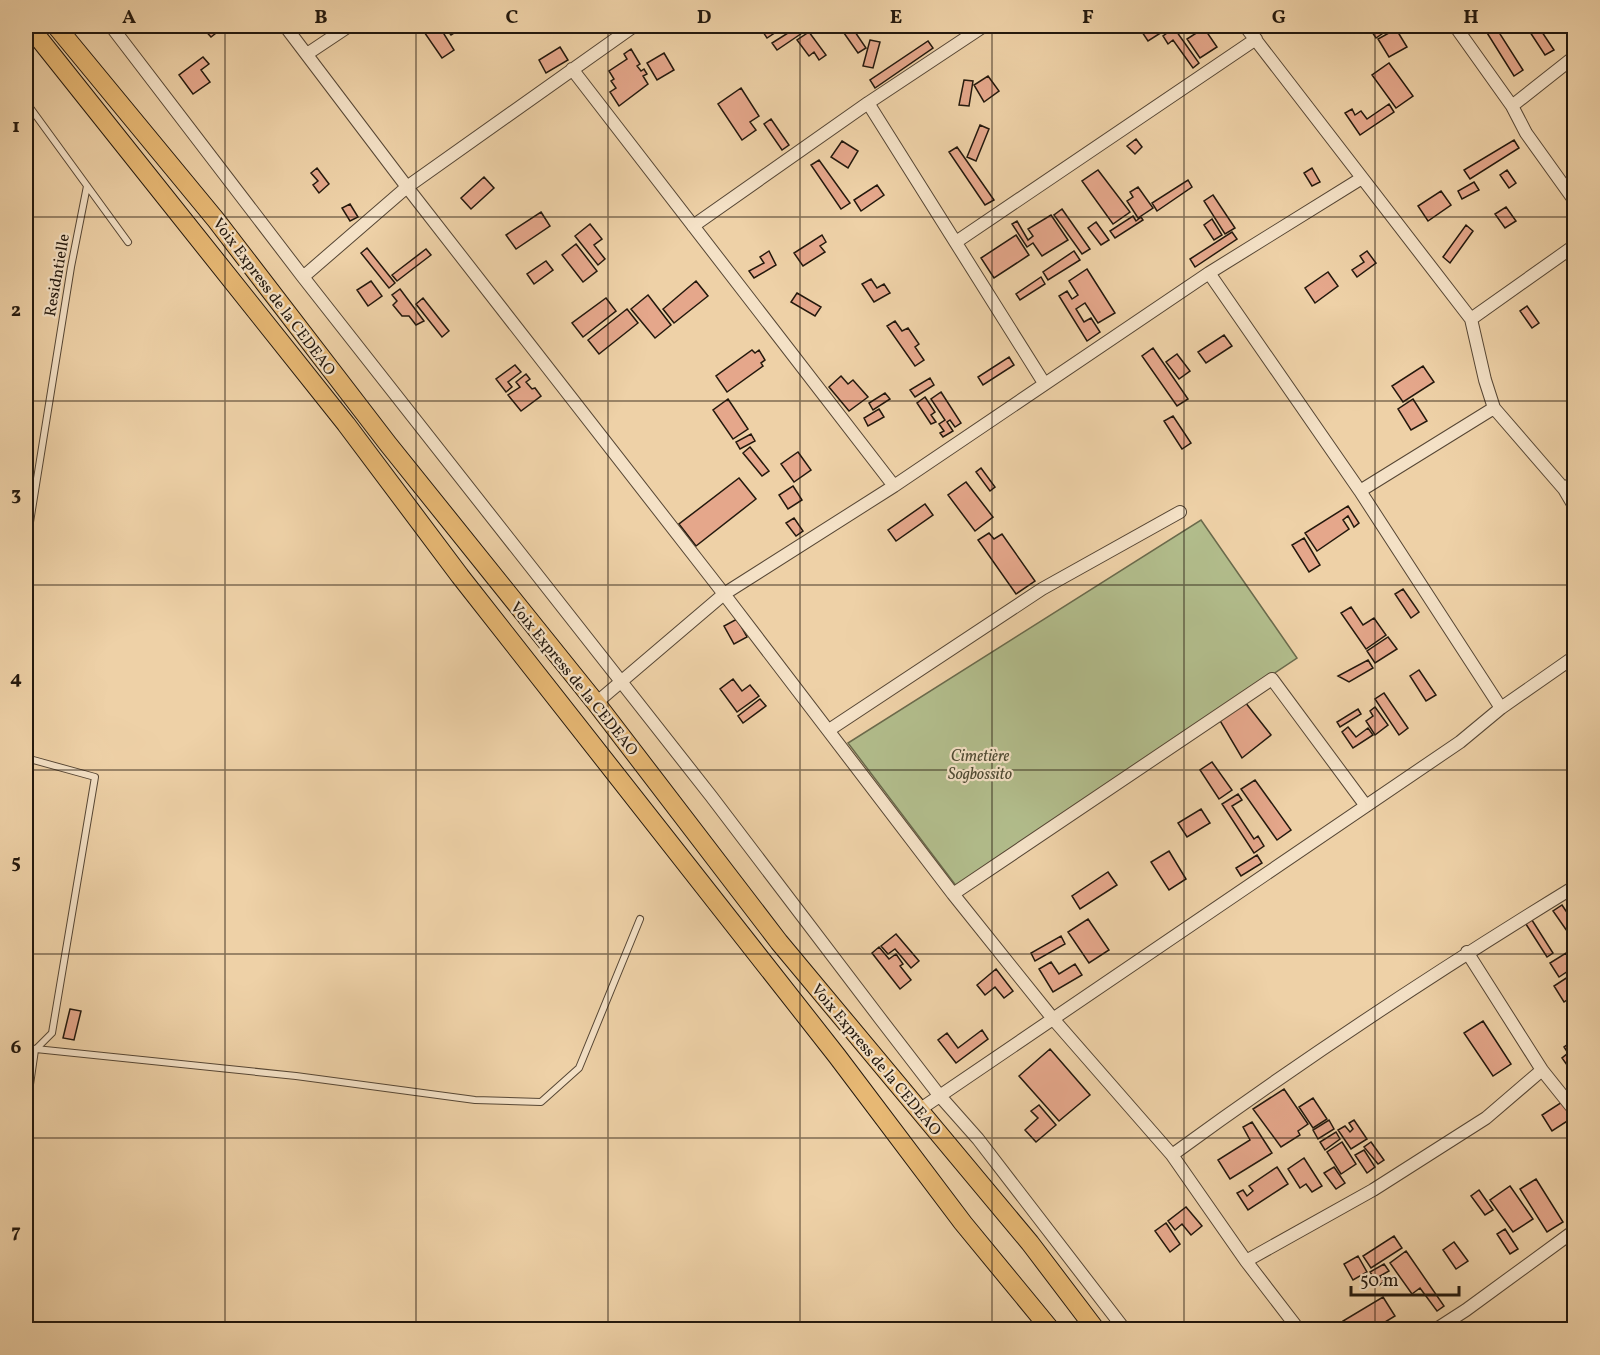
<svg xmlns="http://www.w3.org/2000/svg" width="1600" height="1355" font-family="Vollkorn,serif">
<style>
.green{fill:#b2bd8c;stroke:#6a6a4c;stroke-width:1.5}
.building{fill:#e5a78b;stroke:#23180d;stroke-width:1.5}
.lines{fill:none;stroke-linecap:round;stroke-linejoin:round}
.lane-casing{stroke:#564634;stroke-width:8}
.street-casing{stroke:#564634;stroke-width:14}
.primary-casing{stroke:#23180d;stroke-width:20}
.lane{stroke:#f4e1c6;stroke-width:6}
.street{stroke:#f4e1c6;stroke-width:12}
.primary{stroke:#e7b874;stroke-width:18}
.grid{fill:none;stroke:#23180d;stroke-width:1.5;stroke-opacity:0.55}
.labels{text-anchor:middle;stroke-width:4.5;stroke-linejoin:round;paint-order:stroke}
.street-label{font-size:16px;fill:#23180d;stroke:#f4e1c6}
.park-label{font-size:16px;font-style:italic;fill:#4e4a33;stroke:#f4e1c6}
.neatline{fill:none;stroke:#23180d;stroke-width:2}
.grid-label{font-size:20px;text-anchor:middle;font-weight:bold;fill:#23180d}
</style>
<rect width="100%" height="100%" fill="#eed1a7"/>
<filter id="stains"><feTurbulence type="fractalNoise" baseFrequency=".00333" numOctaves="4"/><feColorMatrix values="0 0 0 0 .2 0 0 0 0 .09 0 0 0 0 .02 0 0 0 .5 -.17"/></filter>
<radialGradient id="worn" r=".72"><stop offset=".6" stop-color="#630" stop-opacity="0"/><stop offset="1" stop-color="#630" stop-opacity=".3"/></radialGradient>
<path class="green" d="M 1201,520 L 1297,658 L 957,887 L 848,743 Z"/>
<path class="building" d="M 201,26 L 225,26 L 211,37 Z
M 420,26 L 439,26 L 454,50 L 442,58 Z
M 444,26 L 465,26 L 451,35 Z
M 759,26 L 771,26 L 776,32 L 767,38 Z
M 799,26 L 810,26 L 811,27 L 777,50 L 772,43 Z
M 839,26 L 851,26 L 866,48 L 858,53 Z
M 1138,26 L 1170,26 L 1170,27 L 1148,41 Z
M 1368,26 L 1386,26 L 1389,29 L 1376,38 Z
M 1488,26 L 1500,26 L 1504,31 L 1500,34 L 1523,70 L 1514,76 L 1484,28 Z
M 1526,26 L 1538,26 L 1554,50 L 1545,55 Z
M 1174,28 L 1199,63 L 1193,68 L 1173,40 L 1168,44 L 1163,36 Z
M 1204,28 L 1217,47 L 1200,58 L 1187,39 Z
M 1396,29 L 1407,47 L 1389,57 L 1378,39 Z
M 809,32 L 826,55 L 819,60 L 814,52 L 809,56 L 797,40 Z
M 870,40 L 880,42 L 873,68 L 863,66 Z
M 928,41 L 933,48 L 875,88 L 870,80 Z
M 560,47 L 568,60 L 546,73 L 539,60 Z
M 631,49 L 640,64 L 637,66 L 641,71 L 644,69 L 647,74 L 643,76 L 648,84 L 619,106 L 610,92 L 616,88 L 611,81 L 614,79 L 609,71 L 627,59 L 624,54 Z
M 664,53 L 674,70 L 657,80 L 647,63 Z
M 203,57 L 209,64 L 201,70 L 210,82 L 193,94 L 179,75 Z
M 1389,63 L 1413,96 L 1396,108 L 1372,75 Z
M 988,76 L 999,91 L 984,102 L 974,85 Z
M 964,80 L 973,81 L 969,106 L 959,105 Z
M 741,88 L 759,116 L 750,122 L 756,130 L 742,140 L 718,104 Z
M 1389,104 L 1394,112 L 1360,135 L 1345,113 L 1352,109 L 1355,115 L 1361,111 L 1367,119 Z
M 771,119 L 789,145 L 782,150 L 764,124 Z
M 980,125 L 989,129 L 976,161 L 967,157 Z
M 1136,139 L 1142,147 L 1135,154 L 1127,146 Z
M 1514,140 L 1519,148 L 1470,179 L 1464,170 Z
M 842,141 L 858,151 L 848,168 L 831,157 Z
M 957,147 L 994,200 L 985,205 L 949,152 Z
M 819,160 L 850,203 L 841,209 L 811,165 Z
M 317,168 L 329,184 L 319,193 L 313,185 L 318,181 L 311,173 Z
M 1312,168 L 1320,182 L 1312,186 L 1304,173 Z
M 1098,170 L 1130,212 L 1113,224 L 1082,181 Z
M 1507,170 L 1516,183 L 1509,188 L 1500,175 Z
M 484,177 L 494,188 L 471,209 L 461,198 Z
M 1188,180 L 1192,187 L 1157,211 L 1152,203 Z
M 1474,182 L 1479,190 L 1462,199 L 1458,191 Z
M 877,185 L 884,195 L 861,211 L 854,200 Z
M 1138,187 L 1153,208 L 1138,218 L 1127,201 L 1133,197 L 1130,192 Z
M 1441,191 L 1451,205 L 1428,221 L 1418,206 Z
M 1213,195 L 1235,228 L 1225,234 L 1204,201 Z
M 350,204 L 358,217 L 350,221 L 342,208 Z
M 1506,207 L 1516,221 L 1505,228 L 1495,214 Z
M 1062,209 L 1090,249 L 1082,254 L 1054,215 Z
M 541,212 L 550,226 L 516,249 L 506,235 Z
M 1051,215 L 1068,240 L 1042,256 L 1033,243 L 1027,247 L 1012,224 L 1017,221 L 1028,240 L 1033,236 L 1028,229 Z
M 1133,216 L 1136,221 L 1141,217 L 1143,220 L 1115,238 L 1110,231 Z
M 1212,219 L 1222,235 L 1214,240 L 1204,225 Z
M 1096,222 L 1109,240 L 1101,245 L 1088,228 Z
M 590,224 L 602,239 L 594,245 L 605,259 L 598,265 L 575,236 Z
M 1466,225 L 1473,231 L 1450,263 L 1443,257 Z
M 1232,232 L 1237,239 L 1195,267 L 1190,259 Z
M 822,235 L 826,242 L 820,246 L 825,252 L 803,266 L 794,253 Z
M 1016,235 L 1029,255 L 994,278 L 981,258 Z
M 576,244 L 597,271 L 583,282 L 562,255 Z
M 367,248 L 395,283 L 389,288 L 361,253 Z
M 426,249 L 431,255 L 397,281 L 392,275 Z
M 769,251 L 776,265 L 754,278 L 749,271 L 764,263 L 760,257 Z
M 1074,251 L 1080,260 L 1048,280 L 1043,272 Z
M 1367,251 L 1376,263 L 1357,277 L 1352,270 L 1364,262 L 1360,256 Z
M 546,261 L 553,270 L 534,284 L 527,274 Z
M 1087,269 L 1115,313 L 1098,323 L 1085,303 L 1076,309 L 1084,322 L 1091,318 L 1100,332 L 1087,341 L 1059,296 L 1067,291 L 1072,299 L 1078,295 L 1069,281 Z
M 1328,272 L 1338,286 L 1315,303 L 1305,288 Z
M 1041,277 L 1045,284 L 1020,300 L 1016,294 Z
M 871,279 L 877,288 L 884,284 L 890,293 L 874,302 L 862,284 Z
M 371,281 L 382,296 L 368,306 L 357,290 Z
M 696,281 L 708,296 L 674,323 L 663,309 Z
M 400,289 L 424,321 L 416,325 L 409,316 L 402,316 L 393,305 L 397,301 L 392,295 Z
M 797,293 L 821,307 L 815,316 L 791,302 Z
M 648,295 L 671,325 L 655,338 L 631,309 Z
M 423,298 L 449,331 L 442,337 L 416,304 Z
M 606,298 L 616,311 L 583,337 L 572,323 Z
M 1527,306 L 1539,323 L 1532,328 L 1520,311 Z
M 627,309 L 638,323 L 599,354 L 588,340 Z
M 895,321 L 902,331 L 908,328 L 919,344 L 915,347 L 924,360 L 915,366 L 887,326 Z
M 1224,335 L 1232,346 L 1206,363 L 1198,352 Z
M 1153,348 L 1188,399 L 1177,406 L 1142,356 Z
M 752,350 L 755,353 L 759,350 L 765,360 L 761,363 L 763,366 L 727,392 L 716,376 Z
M 1177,354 L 1190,371 L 1179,379 L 1166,362 Z
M 1009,357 L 1014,365 L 983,385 L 978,377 Z
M 515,365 L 521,372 L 508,382 L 512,387 L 506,392 L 496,379 Z
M 1423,366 L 1434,382 L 1403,402 L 1392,386 Z
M 526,374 L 530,379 L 526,382 L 532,389 L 535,388 L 541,396 L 521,411 L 508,395 L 520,387 L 516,382 Z
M 841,376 L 848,384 L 853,380 L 868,397 L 849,411 L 829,387 Z
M 930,378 L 934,385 L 915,397 L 910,390 Z
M 941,392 L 961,423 L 955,427 L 950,420 L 947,422 L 953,431 L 943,437 L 940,433 L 944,431 L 939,424 L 945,420 L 931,399 Z
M 885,393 L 890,399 L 873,410 L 869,403 Z
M 925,397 L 935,412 L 931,415 L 936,422 L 931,424 L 917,403 Z
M 728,399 L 748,429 L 733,439 L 713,410 Z
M 1413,399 L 1427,421 L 1411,430 L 1398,409 Z
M 879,409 L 884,417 L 868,426 L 864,418 Z
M 1173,416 L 1191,443 L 1182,449 L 1164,421 Z
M 751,434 L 755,441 L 740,449 L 736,442 Z
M 750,447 L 769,471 L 762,476 L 743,453 Z
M 798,452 L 811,470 L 794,482 L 781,464 Z
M 981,468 L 995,487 L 990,491 L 976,472 Z
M 739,478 L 756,499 L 696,546 L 679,524 Z
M 966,482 L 993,517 L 975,531 L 948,495 Z
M 793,486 L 802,500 L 788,509 L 779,495 Z
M 925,504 L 933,515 L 896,541 L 888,530 Z
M 1348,506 L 1359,523 L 1354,527 L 1348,516 L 1343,520 L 1349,529 L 1317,551 L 1305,533 Z
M 794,518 L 803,531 L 796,536 L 786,523 Z
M 989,533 L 994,539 L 1002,534 L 1035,581 L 1016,594 L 978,540 Z
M 1304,538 L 1320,565 L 1309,572 L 1292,545 Z
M 1403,589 L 1419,612 L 1411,618 L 1395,594 Z
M 1351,607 L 1363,625 L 1374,618 L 1386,635 L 1366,649 L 1341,613 Z
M 737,619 L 747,637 L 734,644 L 724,626 Z
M 1388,637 L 1397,649 L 1375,663 L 1367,651 Z
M 1368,660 L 1373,668 L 1349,682 L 1338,676 Z
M 1419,670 L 1436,695 L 1426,701 L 1410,676 Z
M 733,679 L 742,691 L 750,685 L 759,696 L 737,712 L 720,689 Z
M 1384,693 L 1408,728 L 1399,735 L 1375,699 Z
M 760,699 L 766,706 L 743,723 L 738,716 Z
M 1245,702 L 1271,735 L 1242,758 L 1219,719 Z
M 1375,707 L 1388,725 L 1375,735 L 1366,721 L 1373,716 L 1370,711 Z
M 1358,709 L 1361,714 L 1340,727 L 1337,722 Z
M 1348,727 L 1356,737 L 1368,728 L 1373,735 L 1353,748 L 1342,732 Z
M 1212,762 L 1232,790 L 1219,799 L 1200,770 Z
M 1255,780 L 1291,830 L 1277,840 L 1241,789 Z
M 1238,794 L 1242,800 L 1232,806 L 1254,839 L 1258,836 L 1264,846 L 1254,853 L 1222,804 Z
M 1201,809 L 1210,823 L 1187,837 L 1178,823 Z
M 1169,851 L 1186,879 L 1169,890 L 1151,862 Z
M 1257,855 L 1262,863 L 1241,876 L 1236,868 Z
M 1108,872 L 1117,885 L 1080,909 L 1072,896 Z
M 1562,905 L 1574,923 L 1574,941 L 1553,911 Z
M 1530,917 L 1553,953 L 1547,957 L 1524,921 Z
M 1088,919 L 1109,950 L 1089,963 L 1068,932 Z
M 896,934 L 919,961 L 911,968 L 895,949 L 888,954 L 881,946 Z
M 1061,936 L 1065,944 L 1035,961 L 1031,953 Z
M 879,947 L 889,959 L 896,954 L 903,964 L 900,966 L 911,980 L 900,989 L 872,953 Z
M 1566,953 L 1574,967 L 1559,977 L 1550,963 Z
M 1051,962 L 1059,974 L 1075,964 L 1082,975 L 1053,992 L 1039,969 Z
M 996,969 L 1013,991 L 1004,998 L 995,987 L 985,995 L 977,985 Z
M 1574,973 L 1574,995 L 1564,1002 L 1554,986 Z
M 70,1009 L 81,1011 L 74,1040 L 63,1038 Z
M 1483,1021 L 1511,1064 L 1493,1076 L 1464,1033 Z
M 982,1030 L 988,1039 L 956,1063 L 938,1040 L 947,1033 L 958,1048 Z
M 1574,1040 L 1574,1061 L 1567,1065 L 1562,1058 L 1568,1053 L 1564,1047 Z
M 1050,1049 L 1090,1095 L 1059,1121 L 1019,1076 Z
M 1284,1089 L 1308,1124 L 1298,1131 L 1300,1135 L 1281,1147 L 1253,1109 Z
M 1313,1098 L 1327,1119 L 1313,1128 L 1299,1107 Z
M 1562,1102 L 1572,1118 L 1552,1131 L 1542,1115 Z
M 1039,1105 L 1056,1125 L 1036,1142 L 1025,1130 L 1038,1118 L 1031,1111 Z
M 1329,1120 L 1334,1129 L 1318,1139 L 1313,1130 Z
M 1354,1120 L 1367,1139 L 1351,1149 L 1338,1130 L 1345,1126 L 1350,1132 L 1353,1129 L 1349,1123 Z
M 1252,1122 L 1272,1153 L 1230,1179 L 1218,1160 L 1250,1140 L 1243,1127 Z
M 1336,1132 L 1340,1139 L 1325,1150 L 1320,1142 Z
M 1342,1142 L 1356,1164 L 1341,1174 L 1327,1152 Z
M 1371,1142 L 1384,1160 L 1378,1164 L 1364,1147 Z
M 1364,1150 L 1375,1167 L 1367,1173 L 1355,1155 Z
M 1304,1158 L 1322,1186 L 1312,1192 L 1306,1184 L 1300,1188 L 1288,1169 Z
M 1277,1167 L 1288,1184 L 1248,1210 L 1237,1193 L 1243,1190 L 1247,1196 L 1253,1191 L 1249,1186 Z
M 1334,1167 L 1345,1183 L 1336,1189 L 1324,1173 Z
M 1536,1179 L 1563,1222 L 1547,1232 L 1520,1189 Z
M 1510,1186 L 1533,1219 L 1513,1232 L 1490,1200 Z
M 1479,1190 L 1493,1210 L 1485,1215 L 1471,1196 Z
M 1186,1207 L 1202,1226 L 1191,1235 L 1182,1224 L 1175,1230 L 1168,1221 Z
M 1166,1223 L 1180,1244 L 1170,1252 L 1155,1231 Z
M 1505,1229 L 1518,1249 L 1510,1254 L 1497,1234 Z
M 1394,1236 L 1402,1248 L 1371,1268 L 1363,1256 Z
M 1454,1242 L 1468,1261 L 1456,1269 L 1443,1250 Z
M 1406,1251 L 1444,1306 L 1437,1311 L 1420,1288 L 1412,1294 L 1390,1263 Z
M 1358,1256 L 1367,1272 L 1353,1280 L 1344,1264 Z
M 1384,1264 L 1389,1271 L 1380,1276 L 1384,1282 L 1379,1285 L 1370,1272 Z
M 1383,1297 L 1395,1316 L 1372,1330 L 1349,1330 L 1343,1321 Z"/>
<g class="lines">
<defs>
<path id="lane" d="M 26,102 L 128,242
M 26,547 L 71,267 L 87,186
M 26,758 L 95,777 L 52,1033 L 35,1050 L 26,1112
M 26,1048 L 296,1076 L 475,1100 L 541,1102 L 579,1068 L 640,919"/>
<path id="street" d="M 111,26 L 303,277 L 711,796 L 879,1017 L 939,1095 L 978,1139 L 1125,1330
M 285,26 L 407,187 L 724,594 L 953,894 L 1054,1020 L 1172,1155 L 1246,1261 L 1299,1330
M 1245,26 L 1471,319 L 1485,380 L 1494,408 L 1564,489 L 1574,506
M 1455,26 L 1512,106
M 307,54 L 349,26
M 1574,57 L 1512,106 L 1526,133 L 1574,200
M 572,69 L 894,486
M 868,103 L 1044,383
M 693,226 L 868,103 L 984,26
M 956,242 L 1256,39
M 1209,273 L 1360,491 L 1501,708
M 303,277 L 407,187 L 634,26
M 1471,319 L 1574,246
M 1564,489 L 1574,482
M 1360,491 L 1494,408
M 596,703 L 724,594 L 894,486 L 1209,273 L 1362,178
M 829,730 L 1042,589 L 1180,512
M 953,894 L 1272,679 L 1366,806
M 1467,952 L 1542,1070 L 1574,1110
M 919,1110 L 1460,742 L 1501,708 L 1574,657
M 1172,1155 C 1302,1060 1437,971 1574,887
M 1246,1261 L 1373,1190 L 1486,1118 L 1542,1070
M 1435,1330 L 1466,1310 L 1574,1231"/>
<path id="primary" d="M 29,26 L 346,424 L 460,576 L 837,1056 L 963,1223 L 1051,1330
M 56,26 L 216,220 L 388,444 L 596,703 L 779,942 L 1030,1243 L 1096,1330"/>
</defs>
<use href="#lane" class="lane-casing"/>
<use href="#street" class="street-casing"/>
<use href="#primary" class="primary-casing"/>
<use href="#lane" class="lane"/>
<use href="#street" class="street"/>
<use href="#primary" class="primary"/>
</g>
<path class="grid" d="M 225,26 L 225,1330M 416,26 L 416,1330M 608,26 L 608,1330M 800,26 L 800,1330M 992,26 L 992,1330M 1184,26 L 1184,1330M 1375,26 L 1375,1330M 26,217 L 1574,217M 26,401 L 1574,401M 26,585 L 1574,585M 26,770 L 1574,770M 26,954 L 1574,954M 26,1138 L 1574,1138"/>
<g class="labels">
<g class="street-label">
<text transform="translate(56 275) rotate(-80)" y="6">Residntielle</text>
<text transform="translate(275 296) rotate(53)" y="6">Voix Express de la CEDEAO</text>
<text transform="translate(575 678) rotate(51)" y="6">Voix Express de la CEDEAO</text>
<text transform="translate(877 1059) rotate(50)" y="6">Voix Express de la CEDEAO</text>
</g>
<g class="park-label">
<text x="980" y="761">Cimetière<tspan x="980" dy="18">Sogbossito</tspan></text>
</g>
</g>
<rect width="1600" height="1355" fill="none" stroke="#eed1a7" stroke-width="66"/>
<path d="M1351 1286v9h108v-9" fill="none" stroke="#23180d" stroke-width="3"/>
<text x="1360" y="1286" font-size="18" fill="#23180d" stroke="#f4e1c6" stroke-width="4.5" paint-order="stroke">50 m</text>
<rect x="33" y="33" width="1534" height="1289" class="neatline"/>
<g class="grid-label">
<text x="129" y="23">A</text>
<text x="321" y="23">B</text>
<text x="512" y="23">C</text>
<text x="704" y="23">D</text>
<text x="896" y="23">E</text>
<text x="1088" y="23">F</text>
<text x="1279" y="23">G</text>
<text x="1471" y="23">H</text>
<text x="16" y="132">1</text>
<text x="16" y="316">2</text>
<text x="16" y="500">3</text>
<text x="16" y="684">4</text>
<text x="16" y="868">5</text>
<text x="16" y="1053">6</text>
<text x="16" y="1237">7</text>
</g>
<rect width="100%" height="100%" filter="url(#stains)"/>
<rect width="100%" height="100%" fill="url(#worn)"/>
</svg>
